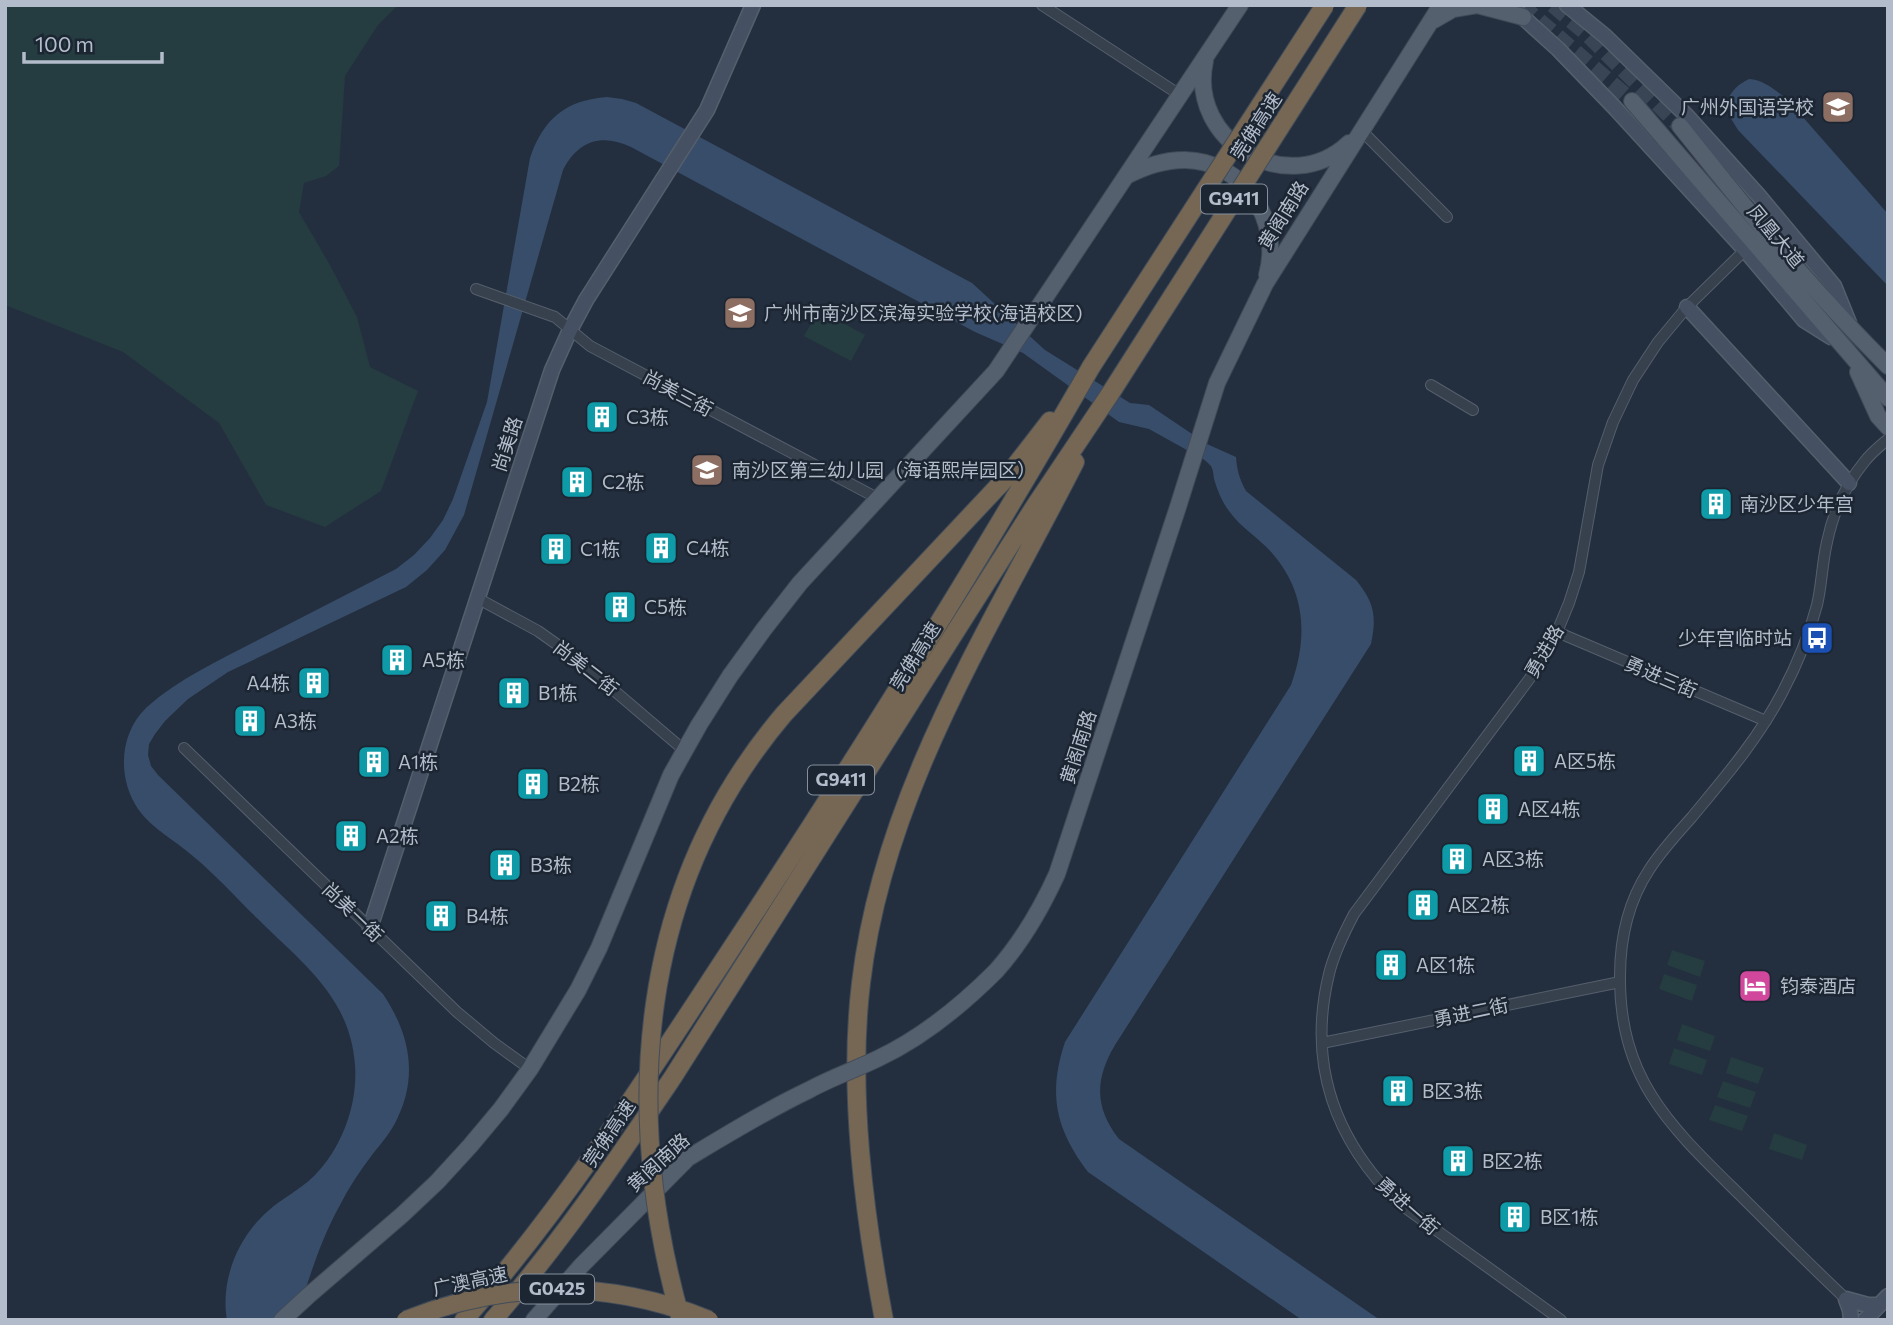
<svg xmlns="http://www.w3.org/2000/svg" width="1893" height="1325" font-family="Commissioner,'Noto Sans SC',sans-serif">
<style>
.green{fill:#253d40}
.water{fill:#384d69}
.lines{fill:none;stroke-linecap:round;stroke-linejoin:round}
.primary-tunnel{stroke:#394454;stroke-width:16;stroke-dasharray:16 8;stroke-linecap:butt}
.street-casing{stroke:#555f6c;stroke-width:12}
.secondary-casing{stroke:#555f6c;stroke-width:17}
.primary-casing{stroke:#404a57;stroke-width:18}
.highway-casing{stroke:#424c59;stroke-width:20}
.street{stroke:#37414e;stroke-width:10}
.secondary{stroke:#455062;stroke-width:14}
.primary{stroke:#55606f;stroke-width:16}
.highway{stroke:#756754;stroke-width:18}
.primary-bridge-casing{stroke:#404a57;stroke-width:18;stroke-linecap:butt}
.highway-bridge-casing{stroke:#424c59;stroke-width:20;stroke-linecap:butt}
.primary-bridge{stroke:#55606f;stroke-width:16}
.highway-bridge{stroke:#756754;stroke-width:18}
.labels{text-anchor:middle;stroke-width:5;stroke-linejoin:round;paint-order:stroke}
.shield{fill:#1c2633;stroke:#868f9d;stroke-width:2}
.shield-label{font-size:18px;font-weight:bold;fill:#b3bcca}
.poi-label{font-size:19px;fill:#b3bcca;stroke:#1c2633;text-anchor:start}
.street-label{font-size:19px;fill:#b3bcca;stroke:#1c2633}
</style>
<rect width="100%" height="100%" fill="#232f3f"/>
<path class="green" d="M 5,5 L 398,5 L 378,25 L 345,76 L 339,166 L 326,176 L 304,183 L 299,212 L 330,265 L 357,317 L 370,367 L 418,391 L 381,491 L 325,527 L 266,505 L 219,423 L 123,352 L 5,305 Z
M 819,310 L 865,335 L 851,361 L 804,336 Z
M 1672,950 L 1705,961 L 1700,977 L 1667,965 Z
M 1664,974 L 1697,985 L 1692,1001 L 1659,989 Z
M 1682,1024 L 1715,1036 L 1710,1051 L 1677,1040 Z
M 1674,1048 L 1707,1060 L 1702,1075 L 1669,1064 Z
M 1731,1057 L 1764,1068 L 1758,1084 L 1726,1073 Z
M 1723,1081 L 1756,1092 L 1750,1108 L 1717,1097 Z
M 1715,1105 L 1748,1116 L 1742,1131 L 1709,1120 Z
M 1774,1133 L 1807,1145 L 1802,1160 L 1769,1149 Z"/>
<path class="water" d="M 1749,79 C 1764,80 1775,90 1787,99 L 1888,214 L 1888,286 L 1738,130 L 1730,117 L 1726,103 C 1732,90 1737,85 1749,79 Z
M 607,97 L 622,99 L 636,103 L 972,283 L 1045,350 L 1130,403 L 1149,405 L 1207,444 L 1236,457 C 1237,471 1240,480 1246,491 L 1356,580 C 1374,602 1377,616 1371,644 L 1115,1045 C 1095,1079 1094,1107 1119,1139 L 1380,1320 L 1302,1320 L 1088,1172 C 1055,1129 1048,1093 1065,1042 L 1291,685 C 1308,638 1306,592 1272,553 C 1259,538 1241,528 1229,511 C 1223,503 1218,492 1215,482 C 1213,477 1214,471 1211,466 C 1210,465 1205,460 1203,459 L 1149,429 L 1119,422 L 1023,353 L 975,332 L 631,147 C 601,133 578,141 563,170 L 464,515 L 445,550 L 427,570 L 406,587 L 228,672 L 188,699 L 165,721 L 155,734 L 149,744 L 148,755 L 151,766 L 158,775 L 383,994 C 411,1036 419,1079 394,1125 C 388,1136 379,1146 372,1155 C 360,1171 349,1187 340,1205 C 320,1241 308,1281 296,1320 L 227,1320 C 220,1280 238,1237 268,1211 C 282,1198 300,1190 314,1176 C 342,1148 358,1104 355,1065 C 350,997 303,964 258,919 C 237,899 217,876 194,857 C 176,841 152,829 138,809 C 117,778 119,733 147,707 C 180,678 222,659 260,639 C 305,616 351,592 396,569 L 414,555 L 430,538 L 443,520 L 453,499 L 487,402 L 530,158 C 543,119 566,100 607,97 Z"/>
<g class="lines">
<path class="primary-tunnel" d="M 1521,5 L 1632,101
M 1553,5 L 1586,33 L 1680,126"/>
<defs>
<path id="street" d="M 1042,5 L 1180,95
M 1361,130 L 1447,217
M 476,289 L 555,317 L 590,346 L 879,499
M 1431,385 L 1473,410
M 477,598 L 538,631 L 576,658 L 685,751
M 1557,632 L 1766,721
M 184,748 L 457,1012 L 494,1043 L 530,1069
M 1322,1043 L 1620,982
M 1846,1299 C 1810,1265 1775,1230 1740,1195 C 1671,1127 1619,1080 1620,976 C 1620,939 1628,902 1649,870 C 1661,851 1677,834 1692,817 C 1725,777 1758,739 1782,693 C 1797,665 1809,635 1817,605 C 1822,584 1822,563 1827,542 C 1833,513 1846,484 1865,461 C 1871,453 1880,446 1888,439
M 1561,1320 L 1400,1204 C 1335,1141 1307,1064 1329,974 C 1334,953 1344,933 1354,914 L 1530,678 L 1557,632 L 1569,603 L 1579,572 L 1598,465 L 1613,422 L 1633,380 L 1658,342 L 1687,307 L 1745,250"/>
<path id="secondary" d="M 1567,5 L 1605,36 L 1686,115 L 1759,196 L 1834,286 L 1849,323
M 1515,10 L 1558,49 L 1615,108 L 1745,250 L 1804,320 L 1831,337
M 1687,307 L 1849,483
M 370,928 L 552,370 L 570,330 L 586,300 L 707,110 L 753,5
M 1851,1320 L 1850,1310 L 1846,1299 L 1868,1305 L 1879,1305
M 1865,1320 L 1888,1296"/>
<path id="primary" d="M 1434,20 L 1453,9 L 1477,5 L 1523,17
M 1205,61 C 1187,142 1289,200 1349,143
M 1632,101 L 1888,398
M 1680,126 C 1746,209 1813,292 1888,366
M 1128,175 C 1147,166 1164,160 1185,160 C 1244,161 1282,221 1267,275
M 1858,372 L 1878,416 L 1888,427
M 996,971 C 1022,942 1041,909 1057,874 L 1177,510 L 1217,383 L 1265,284 L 1441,5
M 282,1320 L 308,1296 L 402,1215 L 437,1182 L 470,1146 L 501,1109 L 530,1069 L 578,990 L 599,948 L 671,775 L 699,725 L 730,676 L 764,629 L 800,583 L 996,371 L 1240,5
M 534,1320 L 581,1266 L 688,1158"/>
<path id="highway" d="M 784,714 L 1005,479 L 1050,421
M 464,1320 C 567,1204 650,1072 735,943 C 859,754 979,563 1091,367
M 493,1320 C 560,1244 616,1161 673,1077 L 1035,506 L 1110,394
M 884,1320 C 864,1213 848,1091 861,983 C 883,793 990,629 1075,462"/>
</defs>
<use href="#street" class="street-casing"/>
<use href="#secondary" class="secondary-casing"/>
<use href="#primary" class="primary-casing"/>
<use href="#highway" class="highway-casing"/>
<use href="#street" class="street"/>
<use href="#secondary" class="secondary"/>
<use href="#primary" class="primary"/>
<use href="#highway" class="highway"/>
<defs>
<path id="primary-bridge" d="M 688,1158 C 728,1134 767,1110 809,1090 C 831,1078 854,1070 877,1059 C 922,1038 961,1006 996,971"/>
<path id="highway-bridge" d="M 1091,367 L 1325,5
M 1110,394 L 1358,5
M 406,1320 C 507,1280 608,1279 709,1320
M 681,1320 C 621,1108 638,886 784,714"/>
</defs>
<use href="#primary-bridge" class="primary-bridge-casing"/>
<use href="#highway-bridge" class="highway-bridge-casing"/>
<use href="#primary-bridge" class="primary-bridge"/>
<use href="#highway-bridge" class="highway-bridge"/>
</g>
<defs>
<symbol id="school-square" viewBox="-11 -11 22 22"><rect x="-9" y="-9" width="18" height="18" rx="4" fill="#8d6e63" stroke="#1c2633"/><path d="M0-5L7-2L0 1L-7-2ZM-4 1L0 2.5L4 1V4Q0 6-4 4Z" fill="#fff"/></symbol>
<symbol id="building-square" viewBox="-11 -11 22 22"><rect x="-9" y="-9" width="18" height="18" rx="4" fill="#0f9aa8" stroke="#1c2633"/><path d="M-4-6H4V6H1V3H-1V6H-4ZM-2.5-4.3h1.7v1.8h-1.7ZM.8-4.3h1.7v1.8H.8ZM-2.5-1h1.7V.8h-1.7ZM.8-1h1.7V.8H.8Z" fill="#fff"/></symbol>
<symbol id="bus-square" viewBox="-11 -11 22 22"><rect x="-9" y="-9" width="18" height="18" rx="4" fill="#1a4fb4" stroke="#1c2633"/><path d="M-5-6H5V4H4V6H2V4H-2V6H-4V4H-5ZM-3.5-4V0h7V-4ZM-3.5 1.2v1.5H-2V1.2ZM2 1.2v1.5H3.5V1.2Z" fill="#fff"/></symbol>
<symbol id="hotel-square" viewBox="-11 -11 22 22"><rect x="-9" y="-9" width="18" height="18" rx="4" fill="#d1479c" stroke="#1c2633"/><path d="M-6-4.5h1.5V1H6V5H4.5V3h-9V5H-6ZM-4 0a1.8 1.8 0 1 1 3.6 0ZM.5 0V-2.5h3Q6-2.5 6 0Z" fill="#fff"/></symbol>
</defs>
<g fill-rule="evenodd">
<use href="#school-square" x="1819" y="88" width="38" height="38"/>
<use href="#school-square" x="721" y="294" width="38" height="38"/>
<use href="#building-square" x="583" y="398" width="38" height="38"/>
<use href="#school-square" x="688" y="451" width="38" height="38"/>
<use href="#building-square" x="558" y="463" width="38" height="38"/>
<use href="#building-square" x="1697" y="485" width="38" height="38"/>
<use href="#building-square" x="642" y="529" width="38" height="38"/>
<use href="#building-square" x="537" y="530" width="38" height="38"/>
<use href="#building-square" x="601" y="588" width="38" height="38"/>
<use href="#bus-square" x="1798" y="619" width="38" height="38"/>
<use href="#building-square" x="378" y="641" width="38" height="38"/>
<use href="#building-square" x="295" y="664" width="38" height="38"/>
<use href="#building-square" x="495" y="674" width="38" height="38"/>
<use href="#building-square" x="231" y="702" width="38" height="38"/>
<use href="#building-square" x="1510" y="742" width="38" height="38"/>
<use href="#building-square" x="355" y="743" width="38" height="38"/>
<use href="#building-square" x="514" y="765" width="38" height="38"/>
<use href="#building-square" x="1474" y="790" width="38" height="38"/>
<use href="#building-square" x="332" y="817" width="38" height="38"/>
<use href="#building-square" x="1438" y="840" width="38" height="38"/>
<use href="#building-square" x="486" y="846" width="38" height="38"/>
<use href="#building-square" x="1404" y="886" width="38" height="38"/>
<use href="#building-square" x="422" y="897" width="38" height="38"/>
<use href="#building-square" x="1372" y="946" width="38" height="38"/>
<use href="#hotel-square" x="1736" y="967" width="38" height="38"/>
<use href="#building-square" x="1379" y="1072" width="38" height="38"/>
<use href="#building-square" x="1439" y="1142" width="38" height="38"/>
<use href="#building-square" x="1496" y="1198" width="38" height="38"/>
</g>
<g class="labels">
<g class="shield">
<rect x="1201" y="184.5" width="66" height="29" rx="5"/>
<rect x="808" y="765.5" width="66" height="29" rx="5"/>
<rect x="520" y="1274.5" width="74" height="29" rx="5"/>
</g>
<g class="shield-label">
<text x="1234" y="205">G9411</text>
<text x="841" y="786">G9411</text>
<text x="557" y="1295">G0425</text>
</g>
<g class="poi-label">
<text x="1814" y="114" text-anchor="end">广州外国语学校</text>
<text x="764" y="320">广州市南沙区滨海实验学校(海语校区)</text>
<text x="626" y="424">C3栋</text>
<text x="732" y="477">南沙区第三幼儿园（海语熙岸园区）</text>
<text x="602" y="489">C2栋</text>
<text x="1740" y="511">南沙区少年宫</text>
<text x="686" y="555">C4栋</text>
<text x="580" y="556">C1栋</text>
<text x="644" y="614">C5栋</text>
<text x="1792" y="645" text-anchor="end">少年宫临时站</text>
<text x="422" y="667">A5栋</text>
<text x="290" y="690" text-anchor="end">A4栋</text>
<text x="538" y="700">B1栋</text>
<text x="274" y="728">A3栋</text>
<text x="1554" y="768">A区5栋</text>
<text x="398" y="769">A1栋</text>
<text x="558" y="791">B2栋</text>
<text x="1518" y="816">A区4栋</text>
<text x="376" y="843">A2栋</text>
<text x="1482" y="866">A区3栋</text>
<text x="530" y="872">B3栋</text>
<text x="1448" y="912">A区2栋</text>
<text x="466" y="923">B4栋</text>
<text x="1416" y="972">A区1栋</text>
<text x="1780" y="993">钧泰酒店</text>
<text x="1422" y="1098">B区3栋</text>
<text x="1482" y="1168">B区2栋</text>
<text x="1540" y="1224">B区1栋</text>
</g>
<g class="street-label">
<text transform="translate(1256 126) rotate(-57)" y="7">莞佛高速</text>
<text transform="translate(1283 215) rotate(-58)" y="7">黄阁南路</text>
<text transform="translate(1776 236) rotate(50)" y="7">凤凰大道</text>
<text transform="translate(678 393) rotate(28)" y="7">尚美三街</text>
<text transform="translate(507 444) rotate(-72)" y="7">尚美路</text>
<text transform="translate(1544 651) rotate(-60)" y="7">勇进路</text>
<text transform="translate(915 656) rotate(-58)" y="7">莞佛高速</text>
<text transform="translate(586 668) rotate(38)" y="7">尚美二街</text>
<text transform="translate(1661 677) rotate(23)" y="7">勇进三街</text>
<text transform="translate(1078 747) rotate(-72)" y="7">黄阁南路</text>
<text transform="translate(353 912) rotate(44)" y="7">尚美一街</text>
<text transform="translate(1471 1012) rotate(-12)" y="7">勇进二街</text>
<text transform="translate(609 1133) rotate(-56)" y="7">莞佛高速</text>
<text transform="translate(658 1162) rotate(-42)" y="7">黄阁南路</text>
<text transform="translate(1408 1206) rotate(41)" y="7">勇进一街</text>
<text transform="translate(470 1281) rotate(-12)" y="7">广澳高速</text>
</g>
</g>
<rect width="1893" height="1325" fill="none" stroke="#b3bcca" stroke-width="14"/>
<path d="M24 52v10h138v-10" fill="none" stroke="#b3bcca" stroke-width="3.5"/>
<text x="35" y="52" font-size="21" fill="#b3bcca" stroke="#1c2633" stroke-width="5" paint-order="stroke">100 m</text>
</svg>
